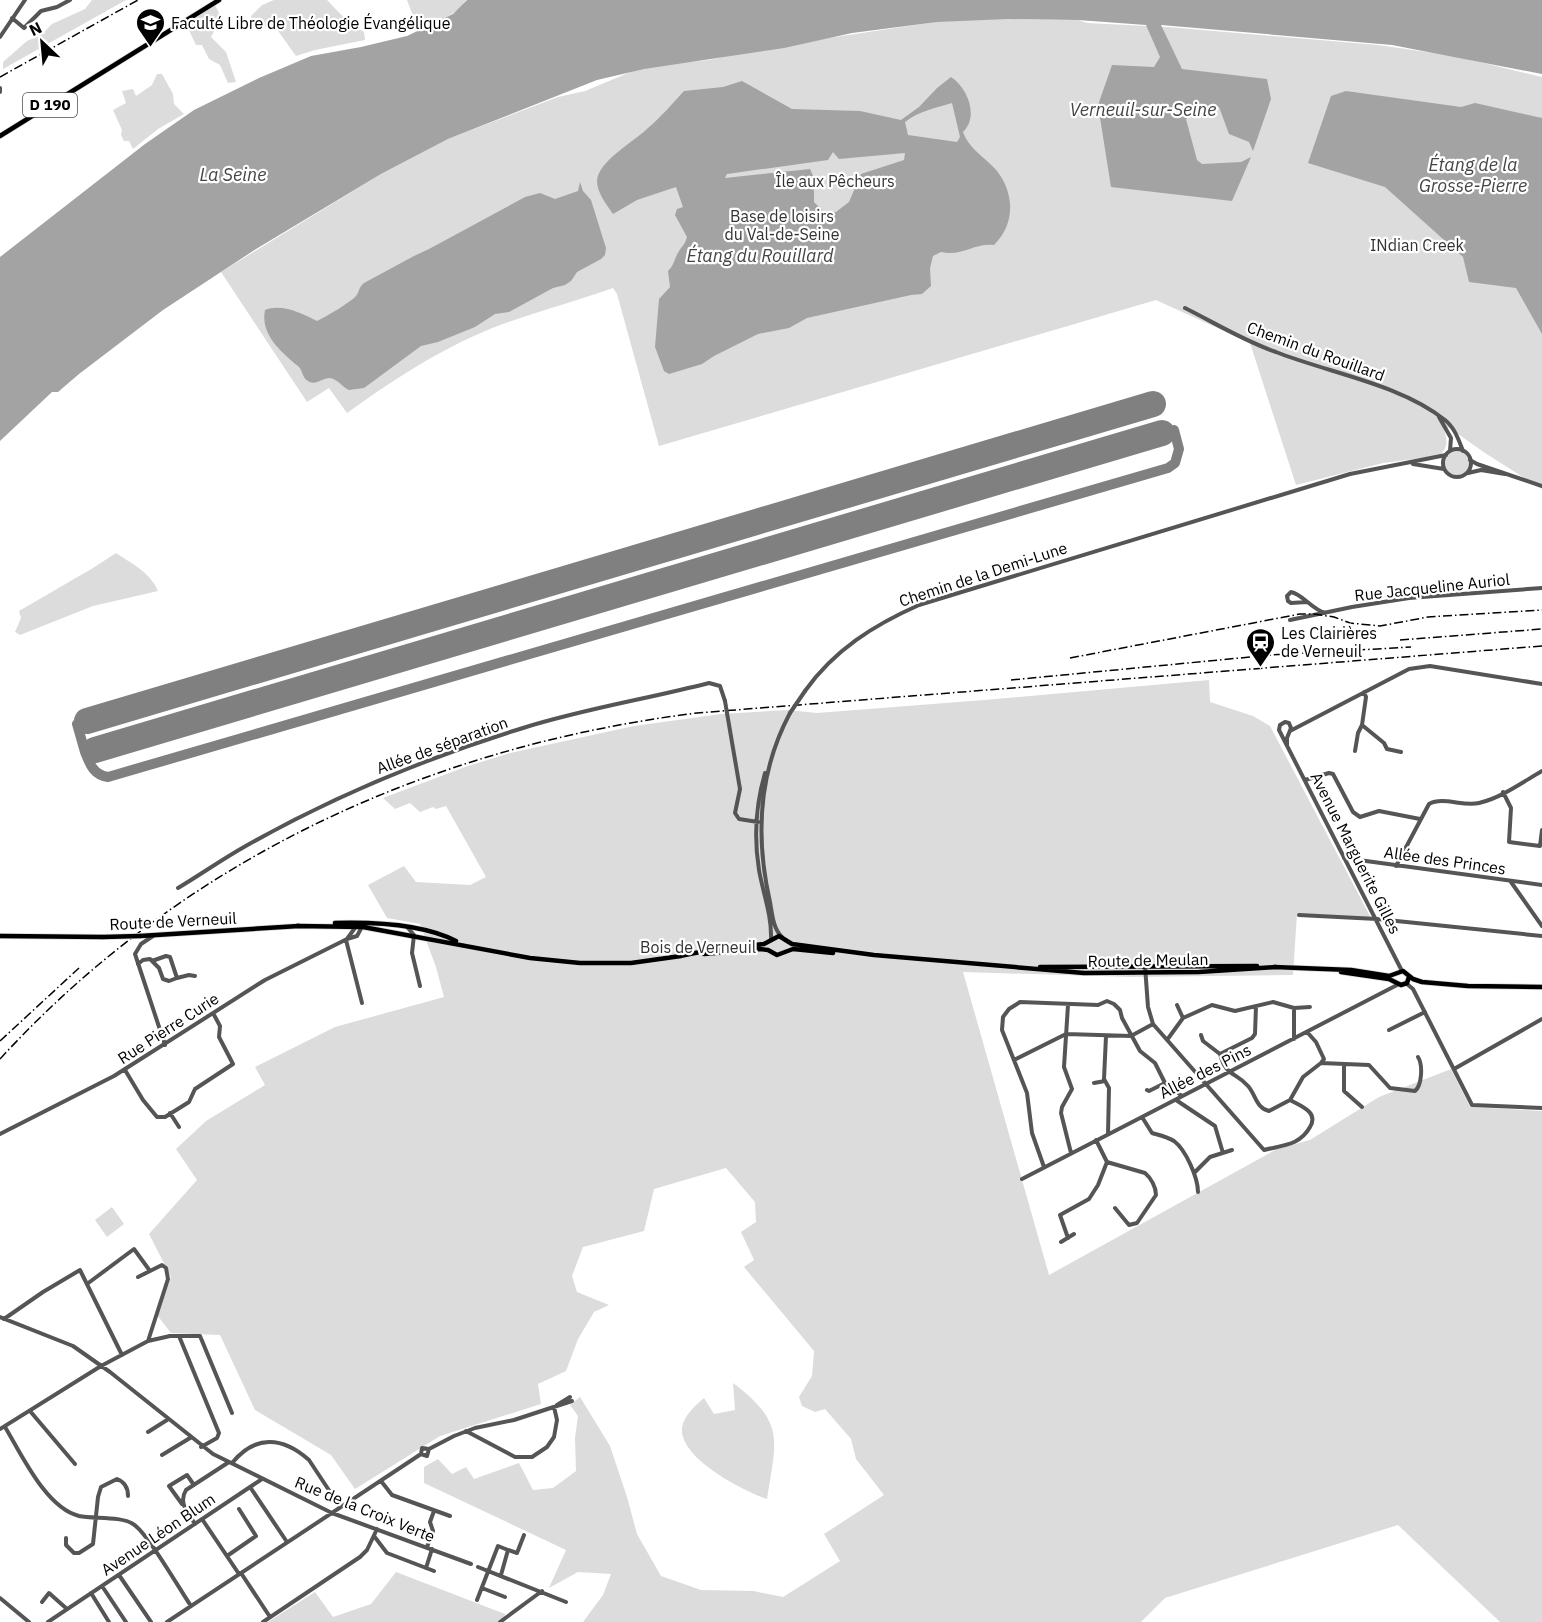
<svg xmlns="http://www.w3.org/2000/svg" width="1542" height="1622" font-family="'IBM Plex Sans',sans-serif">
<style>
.green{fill:#dcdcdc}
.water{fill:#a3a3a3;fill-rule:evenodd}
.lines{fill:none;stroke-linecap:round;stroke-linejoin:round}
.taxiway{stroke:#808080;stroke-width:10}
.runway{stroke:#808080;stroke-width:26}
.major-casing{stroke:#dbdbdb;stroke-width:6}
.minor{stroke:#555;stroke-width:4}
.major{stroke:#000;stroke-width:4.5}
.rail{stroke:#000;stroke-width:1.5;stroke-dasharray:9 3 1.5 3;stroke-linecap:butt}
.major-bridge-casing{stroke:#dbdbdb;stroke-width:6;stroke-linecap:butt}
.minor-bridge{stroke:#555;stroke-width:4}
.major-bridge{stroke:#000;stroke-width:4.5}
.labels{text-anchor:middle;stroke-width:4.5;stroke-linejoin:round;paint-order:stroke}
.shield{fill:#fff;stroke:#4c4c4c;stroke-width:1.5}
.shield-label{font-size:15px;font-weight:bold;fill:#000}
.poi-label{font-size:16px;fill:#000;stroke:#fff;text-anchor:start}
.park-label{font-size:16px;fill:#333;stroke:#fff}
.street-label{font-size:16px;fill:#000;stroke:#fff}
.water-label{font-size:18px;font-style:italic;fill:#444;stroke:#fff}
</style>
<rect width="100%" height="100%" fill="#fff"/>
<path class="green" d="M 92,0 L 126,0 L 3,69 L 3,62 L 27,41 L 42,34 L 52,24 L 85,9 Z
M 274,0 L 327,0 L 351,25 L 364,32 L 365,40 L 315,50 L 296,56 L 276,28 L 253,25 L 251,16 L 262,5 Z
M 407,0 L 466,0 L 460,9 L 432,26 L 413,16 Z
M 215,5 L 223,21 L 216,28 L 211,37 L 226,52 L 236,82 L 228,83 L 220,65 L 209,59 L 202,45 L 196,45 L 186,24 Z
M 962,18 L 1078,20 L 1087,23 L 1168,27 L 1378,45 L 1455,56 L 1542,77 L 1542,489 L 1485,453 L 1451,429 L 1442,425 C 1447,437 1450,446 1439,456 L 1383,463 L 1296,485 L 1250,343 L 1156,300 L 659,446 L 617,294 L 613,288 C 577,301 539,311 503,324 C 446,345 396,378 347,413 L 329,388 L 307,402 L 221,272 L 381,174 L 448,139 L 558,97 L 585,91 L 645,66 L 709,60 L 775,46 Z
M 157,74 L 162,74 L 173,94 L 174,104 L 184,114 L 158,129 L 133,149 L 129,141 L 124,141 L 121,135 L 122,130 L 113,110 L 126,103 L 122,91 L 133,89 L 136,96 L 152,85 Z
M1445 463a12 12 0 1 1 24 0a12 12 0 1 1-24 0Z
M 116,553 C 131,563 151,573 158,591 L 93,606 L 20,635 L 15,632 L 21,618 L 19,611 L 93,568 Z
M 1209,680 L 1210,702 L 1253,716 L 1270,726 L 1371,918 L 1297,914 L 1293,975 L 1131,977 L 963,972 L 1049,1275 L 1277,1149 L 1310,1140 L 1379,1097 L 1451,1069 L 1470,1107 L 1542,1111 L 1542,1622 L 1500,1622 L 1398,1525 L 1165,1598 L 1141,1622 L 583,1622 L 603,1595 L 611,1574 L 578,1572 L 549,1588 L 566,1550 L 424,1483 L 424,1467 L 438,1459 L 452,1474 L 466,1467 L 474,1479 L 519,1463 L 533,1490 L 553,1488 L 576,1471 L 575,1438 L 578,1416 L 570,1405 L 580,1397 L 610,1446 L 627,1497 L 637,1534 L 661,1576 L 701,1590 L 753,1591 L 783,1597 L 840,1561 L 824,1534 L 884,1495 L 856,1459 L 851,1439 L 825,1409 L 815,1412 L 802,1406 L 799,1397 L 812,1376 L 814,1351 L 744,1267 L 754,1260 L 741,1232 L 756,1222 L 755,1202 L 726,1168 L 654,1189 L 644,1231 L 583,1247 L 572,1276 L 577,1292 L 609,1305 L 594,1312 L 578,1339 L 566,1371 L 538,1384 L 541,1404 L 440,1436 L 355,1489 L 331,1455 L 255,1410 L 220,1335 L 171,1333 L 157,1315 L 171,1277 L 149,1234 L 197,1180 L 176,1149 L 206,1121 L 265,1085 L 255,1067 L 335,1027 L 444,997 L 436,967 L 420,924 L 387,918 L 368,885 L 404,866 L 416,882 L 470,885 L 486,877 L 446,806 L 436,809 L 433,807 L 420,812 L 410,803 L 395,809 L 383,798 L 465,767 L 510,753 L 634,726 L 721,714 L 788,710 L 817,713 L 984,700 Z
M 112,1207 L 124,1224 L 107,1237 L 95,1220 Z
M 733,1383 C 786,1423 776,1440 767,1499 C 743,1491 679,1458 682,1428 C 684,1415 695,1406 704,1398 L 714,1414 L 735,1410 Z
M 396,1572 L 505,1614 L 503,1622 L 268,1622 L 315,1592 L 333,1617 L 371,1604 Z"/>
<path class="water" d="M 467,0 L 1542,0 L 1542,74 L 1392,45 L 1161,25 L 1182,69 L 1267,79 L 1271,99 L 1253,151 L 1249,142 L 1229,134 L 1219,107 L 1209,106 L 1186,119 L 1197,160 L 1202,164 L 1241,162 L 1251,157 L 1232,201 L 1111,187 L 1098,105 L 1112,65 L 1154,67 L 1160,57 L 1146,25 L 1078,20 L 1008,19 L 937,22 L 852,33 L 784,48 L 644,69 L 597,80 L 448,139 L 381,174 L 256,249 L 163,310 L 79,374 L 58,392 L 52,392 L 0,441 L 0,257 L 145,144 L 194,110 L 259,78 L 311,56 L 361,47 L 407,36 L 453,14 Z
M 951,77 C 968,88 979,117 963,132 C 969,149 986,158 997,171 C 1015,194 1015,225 994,245 C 974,243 961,257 941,252 L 933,256 L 930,268 L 931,286 L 922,294 L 911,295 L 807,318 L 789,328 L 758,334 L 714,356 L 702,364 L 669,374 L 664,371 L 655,347 L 659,299 L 670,287 L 668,271 C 675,264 674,259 679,251 C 683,245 685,244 687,237 L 675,215 L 677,209 L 683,207 L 676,187 L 637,200 L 613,214 C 607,205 597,193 597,181 C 598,161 635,141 648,128 C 661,117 673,103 684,91 L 723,87 L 742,81 L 792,109 L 860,111 L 901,120 L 919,107 L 937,88 ZM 952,103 L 960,137 L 957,142 L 908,135 L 905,122 C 919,111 936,108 952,103 ZM 833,152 L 839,159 L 905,153 L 904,160 L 861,174 L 849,202 L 836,212 L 823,211 L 814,202 L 814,178 L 810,169 L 725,178 L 727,174 L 828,160 Z
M 1346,91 L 1461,107 L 1475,103 L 1542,118 L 1542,334 L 1516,288 L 1469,282 L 1463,257 L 1385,187 L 1308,163 L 1331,96 Z
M 580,182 L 583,191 L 591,200 L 606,248 L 605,255 L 601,259 L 577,272 L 571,281 L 565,285 L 553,288 L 509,312 L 495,314 L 475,327 L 438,342 L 421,346 L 364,388 L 349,390 C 342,387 338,379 330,378 C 322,378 315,386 308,381 C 302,378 303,370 298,366 C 281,352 260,334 265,310 C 281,303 302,313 317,321 C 324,318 351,302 356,296 C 360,291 358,288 364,283 L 414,256 L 429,249 L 525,197 L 540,193 L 555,199 L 578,191 Z"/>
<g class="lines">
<path class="taxiway" d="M 95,750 L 85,752 C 90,765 94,775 108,777 L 1168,468 L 1175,463 L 1179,449 L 1174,430 L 1162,433
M 85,752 L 77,724 L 87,721"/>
<path class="runway" d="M 87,721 L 1153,404
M 95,750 L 1162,433"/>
<defs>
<path id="major" d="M 0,136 L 219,0
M 335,923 C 371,922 423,924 456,941
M 297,926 L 363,927 L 530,958 L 580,963 L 631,963 L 681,956
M 0,936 L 103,937
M 140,936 L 299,926
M 704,954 L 760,949 L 768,950 L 777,955 L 793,949 L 833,953
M 680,956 L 715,949 L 764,944 L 779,936 L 792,944 L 874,955 L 1084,973 L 1199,972 L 1276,967
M 1040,967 L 1257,966
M 1274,967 L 1351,970 L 1389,976 L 1403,971 L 1413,979 L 1422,982 L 1468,986 L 1542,987
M 1341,972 L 1389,979 L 1401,985 L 1407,983 L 1409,977"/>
</defs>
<use href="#major" class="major-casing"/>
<path class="minor" d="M 12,18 L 24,28 L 41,11 L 57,7 L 70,0
M 0,37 L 25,0
M 0,88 L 0,92
M 1185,308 C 1215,323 1244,341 1276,352 C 1329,373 1400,384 1445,420 C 1455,428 1459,441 1463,451
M 1439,417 L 1451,438 L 1450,451
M1443 463a14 14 0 1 1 28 0a14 14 0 1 1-28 0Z
M 1470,460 L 1477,464 L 1542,486
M 1413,464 L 1444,469
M 1468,473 L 1481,470 L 1505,474
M 1307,602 L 1291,603 L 1288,601 L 1287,596 L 1291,592 C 1302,594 1312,609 1325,613
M 1290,620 L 1352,607 L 1409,598 L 1542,588
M 805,691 C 834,650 874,625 919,605 L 1350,474 L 1446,455
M 1364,692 L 1366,697 L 1362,725 L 1384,743 L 1387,749 L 1401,752
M 727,713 L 740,789 L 735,813 L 739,819 L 758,822
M 1290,731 L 1409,669 L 1430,666 L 1542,684
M 1287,746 L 1287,738 L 1291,728 L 1289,723 L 1285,722 L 1280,725 L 1279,730 L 1402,971
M 1355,751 L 1358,733 L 1362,725
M 765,773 C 756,804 754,839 759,870 C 763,893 772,916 771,939
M 1305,780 L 1329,773 L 1333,774 L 1353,812 L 1360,817 L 1379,811 L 1420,819
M 1503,792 L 1511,808 L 1509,842 L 1540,846 L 1542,830
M 1344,858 L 1542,885
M 1396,866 L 1429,804 C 1443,796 1463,807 1479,803 C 1501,798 1523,782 1542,771
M 1511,882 L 1542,926
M 178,888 C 200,875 221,860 244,847 C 332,797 426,758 523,728 C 583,709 647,699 709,683 L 720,686 L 725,701
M 1299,915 L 1377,919 L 1542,936
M 408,928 L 414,935 L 412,953 L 420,986
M 153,936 L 141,944 L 135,954 L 165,1045
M 782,937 C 773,929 772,913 770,902 C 755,836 758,773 790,713
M 347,939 L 357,925
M 346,940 L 362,1003
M 138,964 L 143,960 L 150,959 L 159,968 L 163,979 L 169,981 L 177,978 L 170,957 L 166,956 L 152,961
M 1145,966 L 1148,1007 L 1153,1024 L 1264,1150 C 1284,1145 1300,1145 1310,1127 C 1319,1112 1301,1106 1290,1100
M 177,978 L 189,975 L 195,976
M 1407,984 L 1413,989 L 1472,1105 L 1542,1108
M 1068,1005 L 1064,1067 L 1072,1089 L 1062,1107 L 1061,1113 L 1071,1153
M 1177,1005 L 1183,1018
M 1256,1006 L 1255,1034 L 1252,1038 L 1220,1054 C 1226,1077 1236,1072 1248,1086 C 1256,1095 1256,1108 1269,1111 L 1290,1100 L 1303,1077 L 1321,1063 L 1324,1059 L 1316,1042 L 1307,1032
M 1389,1030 L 1425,1012
M 1201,1035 L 1203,1041 L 1220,1054
M 1106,1036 L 1104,1079 L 1109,1088 L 1108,1134
M 1294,1039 L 1294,1008
M 1167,1040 L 1183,1018 L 1212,1005 L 1235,1011 L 1273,1002 L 1294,1008 L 1310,1007
M 1014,1060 L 1066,1034 L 1131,1036 L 1153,1024
M 1321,1063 L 1369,1065 L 1390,1088 L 1415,1091 C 1422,1085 1423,1065 1418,1057
M 1344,1064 L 1344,1091 L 1362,1107
M 1454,1069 L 1542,1019
M 125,1070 L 143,1100 L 157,1117 L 165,1117 L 189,1102 L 195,1089 L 233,1064 L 219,1037 L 220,1026 L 213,1013
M 1094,1083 L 1105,1081
M 1147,1090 L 1149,1091 L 1165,1083
M 1176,1100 L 1215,1126 L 1223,1153
M 170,1113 L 179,1127
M 1142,1117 L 1152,1133 C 1159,1135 1168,1137 1174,1141 C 1186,1150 1198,1178 1198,1192
M 0,1134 L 114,1076 L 265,980 L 347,939 L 357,936 L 363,925
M 1107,1162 L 1145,1173 C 1151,1178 1156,1187 1156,1195 L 1137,1223 L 1129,1225 L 1115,1208
M 1044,1167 L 1032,1133 L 1027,1093 L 1002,1030 L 1003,1017 L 1009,1009 L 1020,1002 L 1098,1005 L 1107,1001 L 1114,1004 L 1120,1010 L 1122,1018 L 1140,1051 L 1155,1063 L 1165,1083 L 1182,1096
M 1195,1172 L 1210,1157 L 1232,1150
M 1022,1179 L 1399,984
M 1068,1238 L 1060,1215 L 1089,1199 L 1098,1185 L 1107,1162 L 1096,1140
M 1061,1242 L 1074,1234
M 138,1277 L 162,1265 L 166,1268 L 168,1279 L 148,1341
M 87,1284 L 134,1249 L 150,1271
M 0,1317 L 73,1346 L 110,1372 L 213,1454 L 332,1513 L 471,1564
M 4,1319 L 43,1292 L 80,1270 L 122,1355
M 179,1336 L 219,1433 L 217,1438 L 201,1447
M 557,1405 L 570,1397
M 30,1411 L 75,1464
M 5,1427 C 22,1455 46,1508 79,1516 C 94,1519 121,1516 133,1524 C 147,1532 180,1590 191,1606
M 0,1429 L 101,1366 L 148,1341 L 170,1336 L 200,1336 L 232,1413
M 466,1431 L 515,1457 L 532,1457 L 547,1447 L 554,1437 L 557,1420 L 554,1407
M 148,1432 L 167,1420
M 421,1454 L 427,1456 L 429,1449
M 162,1455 L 190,1438
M 232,1463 C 255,1435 282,1436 309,1460 L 340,1507
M 381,1481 L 392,1495 L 450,1516
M 250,1487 L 287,1542
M 182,1504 L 169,1486 L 187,1475 L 194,1485
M 202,1519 L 239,1574
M 195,1524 C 188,1513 178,1503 186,1490 L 229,1462
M 374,1536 L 387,1553 L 434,1571
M 66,1538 L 66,1545 L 74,1553 L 79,1553 L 93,1544 L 98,1497 L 101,1487 L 117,1479 C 125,1482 128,1488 128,1496
M 427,1547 L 433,1531 L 430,1522 L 434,1511
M 227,1556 L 256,1536 L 239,1509
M 478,1567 L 566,1602
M 426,1568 L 432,1549
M 241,1573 L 270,1617
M 119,1575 L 151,1622
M 501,1575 L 508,1550 L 517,1553 L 524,1535
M 102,1586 L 126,1622
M 482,1588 L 505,1597
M 91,1593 L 109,1622
M 0,1598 L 29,1622
M 477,1600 L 498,1546 L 508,1550
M 42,1602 L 49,1593 L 67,1609
M 48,1622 L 262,1479
M 167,1622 L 421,1454 L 422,1448 L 429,1449 L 454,1436 L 475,1428 L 514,1420 L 572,1401
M 263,1622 L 360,1557 L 367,1550 L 377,1529
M 500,1622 L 542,1591"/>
<use href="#major" class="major"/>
<path class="rail" d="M 0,77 L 138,0
M 1400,640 L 1542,629
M 1070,658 L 1300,614 L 1314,614 L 1334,617 L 1350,623 L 1380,626 L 1428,617 L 1542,610
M 1011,680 L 1271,655 L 1411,647
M 0,1041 L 79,968
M 0,1059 C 183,859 430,746 697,713 L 1542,646"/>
<defs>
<path id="major-bridge" d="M 103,937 L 140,936"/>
</defs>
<use href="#major-bridge" class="major-bridge-casing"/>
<path class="minor-bridge" d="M 725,701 L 727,713
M 790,713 L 805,691"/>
<use href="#major-bridge" class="major-bridge"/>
</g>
<defs>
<symbol id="university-pin" viewBox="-11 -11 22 30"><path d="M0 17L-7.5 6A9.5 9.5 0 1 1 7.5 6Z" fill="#000" stroke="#fff"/><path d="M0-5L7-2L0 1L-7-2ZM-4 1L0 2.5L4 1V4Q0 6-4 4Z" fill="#fff"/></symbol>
<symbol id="station-pin" viewBox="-11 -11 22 30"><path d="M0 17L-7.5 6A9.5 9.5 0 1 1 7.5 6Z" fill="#000" stroke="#fff"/><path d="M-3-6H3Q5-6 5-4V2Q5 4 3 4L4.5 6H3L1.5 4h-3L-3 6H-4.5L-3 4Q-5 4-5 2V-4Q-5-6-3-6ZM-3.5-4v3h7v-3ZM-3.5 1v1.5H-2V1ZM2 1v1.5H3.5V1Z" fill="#fff"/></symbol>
</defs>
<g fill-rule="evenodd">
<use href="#university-pin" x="134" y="6" width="33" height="45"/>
<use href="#station-pin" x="1244" y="626" width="33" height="45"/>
</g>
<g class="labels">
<rect class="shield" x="23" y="93" width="54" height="24" rx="4.5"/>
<g class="shield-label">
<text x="50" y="110">D 190</text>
</g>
<g class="poi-label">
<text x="171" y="29">Faculté Libre de Théologie Évangélique</text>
<text x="1281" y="639">Les Clairières<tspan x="1281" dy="18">de Verneuil</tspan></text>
</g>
<g class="park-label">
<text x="835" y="187">Île aux Pêcheurs</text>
<text x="782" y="222">Base de loisirs<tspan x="782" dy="18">du Val-de-Seine</tspan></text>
<text x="1417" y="251">INdian Creek</text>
<text x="698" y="953">Bois de Verneuil</text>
</g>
<g class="street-label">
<text transform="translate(1316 351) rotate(20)" y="6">Chemin du Rouillard</text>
<text transform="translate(983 574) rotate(-18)" y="6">Chemin de la Demi-Lune</text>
<text transform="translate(1432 587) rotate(-6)" y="6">Rue Jacqueline Auriol</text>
<text transform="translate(442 745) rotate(-20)" y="6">Allée de séparation</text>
<text transform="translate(1356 853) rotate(63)" y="6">Avenue Marguerite Gilles</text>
<text transform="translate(1445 860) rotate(8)" y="6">Allée des Princes</text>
<text transform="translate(173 921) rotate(-3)" y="6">Route de Verneuil</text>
<text transform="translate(1148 960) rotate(-1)" y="6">Route de Meulan</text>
<text transform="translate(168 1028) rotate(-33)" y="6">Rue Pierre Curie</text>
<text transform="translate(1205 1071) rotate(-27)" y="6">Allée des Pins</text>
<text transform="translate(365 1509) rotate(22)" y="6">Rue de la Croix Verte</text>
<text transform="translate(158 1534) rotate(-34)" y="6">Avenue Léon Blum</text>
</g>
<g class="water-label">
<text x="1143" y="116">Verneuil-sur-Seine</text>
<text x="1473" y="171">Étang de la<tspan x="1473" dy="21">Grosse-Pierre</tspan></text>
<text x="233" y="181">La Seine</text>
<text x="760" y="262">Étang du Rouillard</text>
</g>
</g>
<g transform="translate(42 42) rotate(334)" stroke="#ffffff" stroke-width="4.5" paint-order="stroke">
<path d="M0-4.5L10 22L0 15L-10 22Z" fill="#000000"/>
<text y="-9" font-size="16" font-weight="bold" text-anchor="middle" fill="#000000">N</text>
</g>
</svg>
